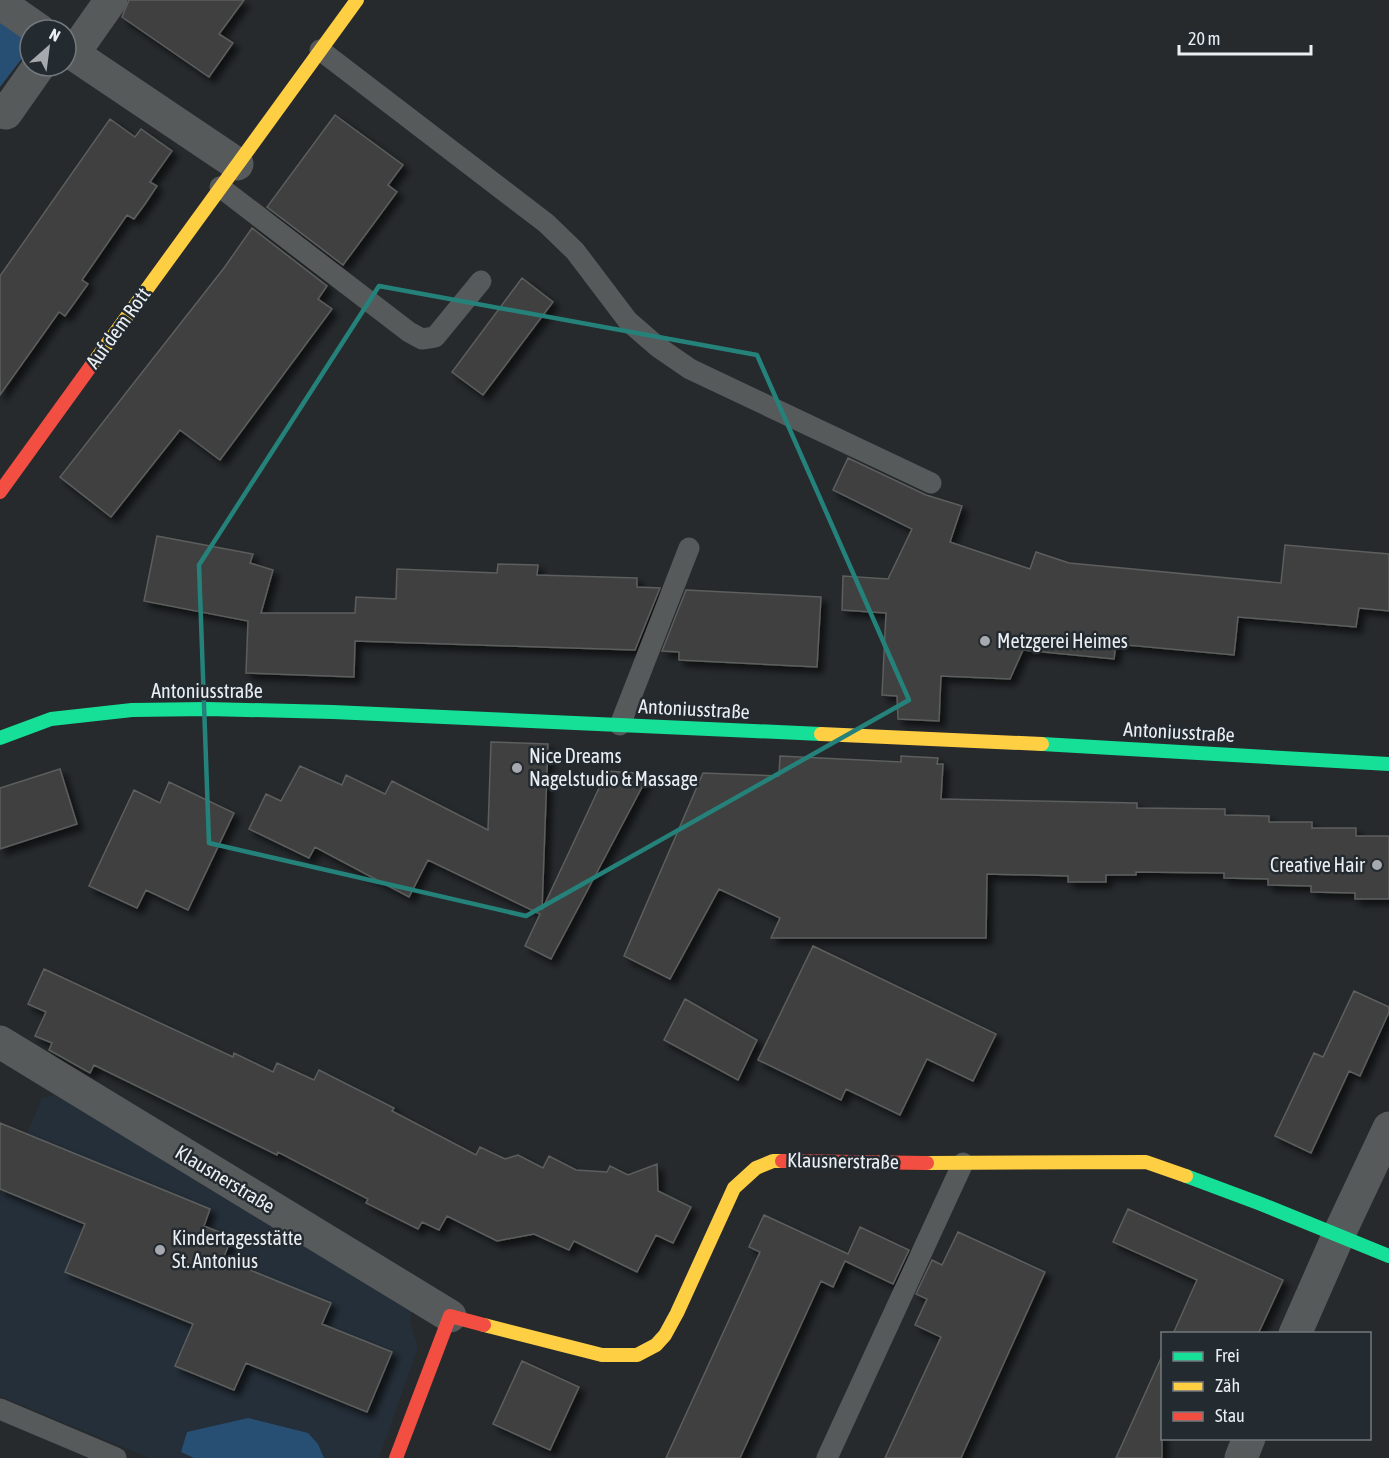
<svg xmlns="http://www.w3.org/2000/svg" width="1389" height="1458" font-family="'Asap Condensed',sans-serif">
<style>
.built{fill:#252f39}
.green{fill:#274f73}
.building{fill:#3f4141;stroke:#5c5e5d;stroke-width:1.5;filter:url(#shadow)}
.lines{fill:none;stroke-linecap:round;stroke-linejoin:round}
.lane{stroke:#575a5b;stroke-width:21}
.street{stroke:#575a5b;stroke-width:33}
.fast{stroke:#16e098;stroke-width:14}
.slow{stroke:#ffcf43;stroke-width:14}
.jam{stroke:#f24e42;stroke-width:14}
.marked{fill:none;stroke:#25827b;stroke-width:4.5;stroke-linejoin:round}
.poi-dot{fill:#a6aaae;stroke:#232a30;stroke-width:2}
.labels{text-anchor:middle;stroke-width:5;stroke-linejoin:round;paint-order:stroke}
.street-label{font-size:20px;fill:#ebeff3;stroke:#232a30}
.poi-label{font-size:20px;fill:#ebeff3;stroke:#232a30;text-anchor:start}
</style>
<defs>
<filter id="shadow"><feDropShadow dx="5.5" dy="5.5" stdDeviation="3" flood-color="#0009"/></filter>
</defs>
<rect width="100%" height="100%" fill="#262a2d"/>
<path class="built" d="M 55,1095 L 413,1304 L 410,1321 L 418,1347 L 379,1458 L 149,1458 L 0,1396 L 0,1196 L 42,1098 Z"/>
<path class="green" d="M 0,20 L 30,40 L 30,48 L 0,87 Z
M 248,1418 L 308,1433 L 318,1444 L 324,1458 L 194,1458 L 181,1452 L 187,1432 Z"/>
<path class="building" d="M 129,0 L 244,0 L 219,34 L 233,43 L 209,77 L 122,17 Z
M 335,115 L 403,165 L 388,185 L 397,192 L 343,265 L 267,207 Z
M 110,119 L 135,137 L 141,129 L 172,151 L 150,182 L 157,186 L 145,204 L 134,219 L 127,215 L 82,280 L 88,284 L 65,316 L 59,312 L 0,395 L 0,276 Z
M 252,228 L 327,286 L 318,299 L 332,309 L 220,460 L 180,430 L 111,517 L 60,477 L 224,268 Z
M 522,278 L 553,302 L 483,395 L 452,372 Z
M 848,458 L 926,495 L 962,506 L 950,542 L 1030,569 L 1036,552 L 1069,563 L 1281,583 L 1285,545 L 1389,554 L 1389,611 L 1359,608 L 1356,627 L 1238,617 L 1234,655 L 1116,644 L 1114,659 L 1023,650 L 1010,679 L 941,676 L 939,721 L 898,719 L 897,696 L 882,695 L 886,613 L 842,610 L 843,576 L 888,579 L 912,529 L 833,490 Z
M 157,536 L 253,554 L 250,563 L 273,570 L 261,613 L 355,613 L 356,597 L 396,599 L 397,569 L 497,573 L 498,564 L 538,565 L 537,575 L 637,578 L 637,587 L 660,588 L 635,650 L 355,641 L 354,677 L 246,673 L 248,621 L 144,601 Z
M 686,590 L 821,597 L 817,667 L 679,660 L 679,652 L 662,651 Z
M 491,742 L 548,744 L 542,910 L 607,771 L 649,774 L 551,959 L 525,946 L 540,914 L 428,860 L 409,897 L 315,847 L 309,858 L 249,829 L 266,794 L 281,801 L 300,766 L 342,785 L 346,775 L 385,794 L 392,781 L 488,830 Z
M 780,756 L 901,762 L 901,756 L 938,758 L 937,764 L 943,764 L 941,799 L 1137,803 L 1137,808 L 1225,809 L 1225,815 L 1269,816 L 1269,822 L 1312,822 L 1312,828 L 1356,828 L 1356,836 L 1389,836 L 1389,899 L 1355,899 L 1355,893 L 1311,892 L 1311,886 L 1268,885 L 1268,879 L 1224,878 L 1224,873 L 1136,872 L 1136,875 L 1106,875 L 1106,882 L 1068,882 L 1068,876 L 987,874 L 986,938 L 771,938 L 780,918 L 719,889 L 670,979 L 624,956 L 703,773 L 779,776 Z
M 60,769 L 77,824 L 0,849 L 0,788 Z
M 169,782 L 234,813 L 188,910 L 146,890 L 137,908 L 89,886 L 134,790 L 160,803 Z
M 813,946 L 996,1034 L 973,1081 L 927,1059 L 900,1115 L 846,1089 L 841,1100 L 758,1060 Z
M 44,969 L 233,1057 L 234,1053 L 273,1072 L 277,1063 L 314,1080 L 319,1070 L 394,1108 L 392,1111 L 476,1155 L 480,1147 L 505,1159 L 518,1155 L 543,1168 L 549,1156 L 576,1170 L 607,1172 L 610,1166 L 628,1175 L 657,1164 L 658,1191 L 691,1207 L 673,1243 L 656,1235 L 637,1272 L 574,1241 L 569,1250 L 534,1234 L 497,1241 L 447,1216 L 439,1230 L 422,1222 L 418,1229 L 366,1203 L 368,1199 L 278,1152 L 277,1155 L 94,1065 L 90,1073 L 49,1050 L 52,1043 L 35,1036 L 46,1012 L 28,1004 Z
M 1354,991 L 1389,1007 L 1389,1012 L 1360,1076 L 1349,1071 L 1311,1153 L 1275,1136 L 1314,1053 L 1323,1057 Z
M 685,999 L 757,1040 L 738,1080 L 664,1040 Z
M 0,1123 L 210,1209 L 204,1226 L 232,1237 L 223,1259 L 331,1303 L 322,1324 L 392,1352 L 367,1412 L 246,1363 L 234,1390 L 175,1366 L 193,1324 L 65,1272 L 85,1224 L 0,1189 Z
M 1128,1209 L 1283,1280 L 1258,1334 L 1173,1334 L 1197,1280 L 1113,1242 Z
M 764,1215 L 848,1254 L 860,1227 L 909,1250 L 893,1284 L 845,1261 L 833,1287 L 821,1281 L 740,1458 L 666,1458 L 760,1252 L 749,1247 Z
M 958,1232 L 1045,1272 L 961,1458 L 885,1458 L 941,1337 L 915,1325 L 927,1299 L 916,1294 L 932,1260 L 942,1265 Z
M 1162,1356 L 1162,1458 L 1116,1458 Z
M 522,1361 L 579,1387 L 550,1450 L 493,1424 Z"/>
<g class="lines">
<path class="lane" d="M 320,50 L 546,223 L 575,251 L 628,321 L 658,347 L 690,369 L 931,483
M 220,187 L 409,332 L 422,339 L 435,337 L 481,281
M 620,725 L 689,548
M 0,1409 L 116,1458
M 827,1458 L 963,1163"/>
<path class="street" d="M 0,3 L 39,30
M 66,49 L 237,164
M 73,54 L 111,0
M 0,109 L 6,113 L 39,66
M 0,1042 L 450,1316
M 1295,1334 L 1339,1234 L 1389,1128
M 1241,1458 L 1249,1438"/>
<path class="fast" d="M 0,738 L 51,719 L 132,710 L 207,709 L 333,712 L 821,734
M 1042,744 L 1389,764
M 1186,1176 L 1261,1204 L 1389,1256"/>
<path class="slow" d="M 91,366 L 357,0
M 821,734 L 1042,744
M 927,1163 L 1146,1162 L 1186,1176
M 484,1325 L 602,1355 L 637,1355 L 656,1345 L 665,1335 L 677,1313 L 734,1188 L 756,1168 L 773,1161 L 782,1161"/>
<path class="jam" d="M 0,492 L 91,366
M 782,1161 L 927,1163
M 396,1458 L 450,1316 L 484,1325"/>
</g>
<path class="marked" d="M 379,286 L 757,355 L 909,700 L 526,916 L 209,843 L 199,565 Z"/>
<g class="poi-dot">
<circle cx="985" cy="641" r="6"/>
<circle cx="517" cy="768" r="6"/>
<circle cx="1377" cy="865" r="6"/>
<circle cx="160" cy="1250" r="6"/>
</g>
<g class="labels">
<g class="street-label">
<text transform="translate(118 328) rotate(-54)" y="7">Auf dem Rott</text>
<text x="207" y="698">Antoniusstraße</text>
<text transform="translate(694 709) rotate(3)" y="7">Antoniusstraße</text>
<text transform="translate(1179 732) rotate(3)" y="7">Antoniusstraße</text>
<text transform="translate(843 1161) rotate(1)" y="7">Klausnerstraße</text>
<text transform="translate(225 1179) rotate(31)" y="7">Klausnerstraße</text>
</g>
<g class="poi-label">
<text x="997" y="648">Metzgerei Heimes</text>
<text x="529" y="763">Nice Dreams<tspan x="529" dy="23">Nagelstudio &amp; Massage</tspan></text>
<text x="1365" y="872" text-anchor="end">Creative Hair</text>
<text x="172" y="1245">Kindertagesstätte<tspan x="172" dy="23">St. Antonius</tspan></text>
</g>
</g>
<rect x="1161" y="1332" width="210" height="108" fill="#232a30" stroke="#73797e" stroke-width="1.5"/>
<rect x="1173" y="1352" width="30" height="9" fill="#16e098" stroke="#73797e" stroke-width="1.5"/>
<text x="1215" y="1362" font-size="18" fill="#ebeff3">Frei</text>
<rect x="1173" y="1382" width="30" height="9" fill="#ffcf43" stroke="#73797e" stroke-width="1.5"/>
<text x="1215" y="1392" font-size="18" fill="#ebeff3">Zäh</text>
<rect x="1173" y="1412" width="30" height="9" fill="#f24e42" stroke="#73797e" stroke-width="1.5"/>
<text x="1215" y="1422" font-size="18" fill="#ebeff3">Stau</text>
<g transform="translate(48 48) rotate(28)"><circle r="28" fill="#232a30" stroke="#73797e" stroke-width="1.5"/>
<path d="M0-4.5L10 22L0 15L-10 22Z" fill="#a6aaae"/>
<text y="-9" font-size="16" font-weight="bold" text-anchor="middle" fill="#ebeff3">N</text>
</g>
<path d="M1179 45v9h132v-9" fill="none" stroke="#ebeff3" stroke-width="3"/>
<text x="1188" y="45" font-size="18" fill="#ebeff3" stroke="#232a30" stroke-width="4.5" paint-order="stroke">20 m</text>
</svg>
